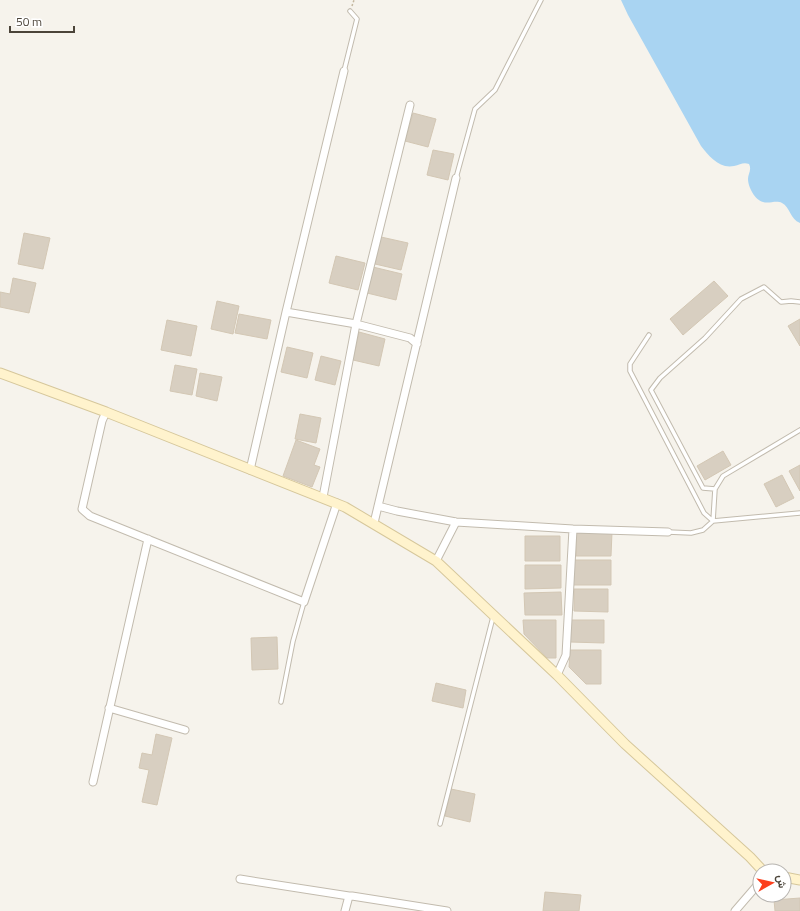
<svg xmlns="http://www.w3.org/2000/svg" width="800" height="911" font-family="'Titillium Web',Vazirmatn,sans-serif">
<style>
.water{fill:#a9d4f2}
.building{fill:#d8cfc1;stroke:#d3c7b4}
.lines{fill:none;stroke-linecap:round;stroke-linejoin:round}
.service-casing{stroke:#c2bbae;stroke-width:5.5}
.minor-casing{stroke:#c2bbae;stroke-width:9}
.secondary-casing{stroke:#d6c79b;stroke-width:11}
.path{stroke:#c4b79f;stroke-width:1.5;stroke-dasharray:2 2;stroke-linecap:butt}
.service{stroke:#fff;stroke-width:3.5}
.minor{stroke:#fff;stroke-width:7}
.secondary{stroke:#fff3cd;stroke-width:9}
</style>
<rect width="100%" height="100%" fill="#f6f3ec"/>
<path class="water" d="M 621,0 L 800,0 L 800,223 C 790,219 790,207 782,203 C 776,200 769,204 763,202 C 755,200 748,187 748,179 C 748,174 752,170 749,164 C 743,162 740,165 734,166 C 719,169 709,156 701,146 L 628,15 Z"/>
<path class="building" d="M 413,113 L 436,119 L 428,147 L 405,141 Z
M 433,150 L 454,154 L 448,180 L 427,175 Z
M 24,233 L 50,238 L 43,269 L 18,264 Z
M 381,237 L 408,243 L 401,270 L 375,264 Z
M 336,256 L 365,263 L 358,290 L 329,283 Z
M 373,267 L 402,274 L 396,300 L 367,293 Z
M 13,278 L 36,283 L 29,313 L 0,307 L 0,292 L 10,294 Z
M 714,281 L 728,296 L 683,335 L 670,319 Z
M 217,301 L 239,306 L 233,334 L 211,329 Z
M 239,314 L 271,320 L 267,339 L 235,333 Z
M 800,319 L 800,346 L 788,326 Z
M 167,320 L 197,326 L 191,356 L 161,350 Z
M 359,332 L 385,339 L 379,366 L 353,360 Z
M 287,347 L 313,353 L 307,378 L 281,372 Z
M 321,356 L 341,361 L 335,385 L 315,380 Z
M 175,365 L 197,369 L 192,395 L 170,391 Z
M 200,373 L 222,377 L 217,401 L 196,396 Z
M 300,414 L 321,418 L 316,443 L 295,439 Z
M 296,440 L 320,449 L 314,465 L 320,467 L 312,487 L 283,476 Z
M 723,451 L 731,465 L 705,480 L 697,466 Z
M 800,465 L 800,491 L 789,471 Z
M 782,475 L 794,498 L 776,507 L 764,484 Z
M 576,532 L 612,532 L 611,556 L 576,556 Z
M 525,536 L 560,536 L 560,561 L 525,561 Z
M 573,560 L 611,560 L 611,585 L 573,585 Z
M 525,565 L 561,565 L 561,588 L 525,589 Z
M 574,589 L 608,589 L 608,612 L 574,611 Z
M 561,592 L 562,615 L 525,615 L 524,593 Z
M 523,620 L 556,620 L 556,658 L 547,658 L 524,634 Z
M 570,620 L 604,620 L 604,643 L 570,642 Z
M 277,637 L 278,669 L 252,670 L 251,638 Z
M 570,650 L 601,650 L 601,684 L 586,684 L 569,667 Z
M 436,683 L 466,690 L 463,708 L 432,701 Z
M 156,734 L 172,738 L 157,805 L 142,802 L 149,770 L 139,768 L 142,753 L 152,755 Z
M 451,789 L 475,794 L 470,822 L 445,816 Z
M 545,892 L 581,895 L 579,911 L 543,911 Z
M 800,898 L 800,911 L 775,911 L 774,900 Z"/>
<g class="lines">
<defs>
<path id="service" d="M 344,71 L 357,19 L 350,11
M 456,178 L 475,109 L 495,90 L 541,0
M 649,335 L 630,364 L 630,371 L 704,513 L 713,521 L 800,513
M 715,489 L 703,488 L 651,390 L 660,378 L 705,338 L 741,299 L 764,287 L 781,302 L 791,301 L 800,302
M 668,532 L 691,533 L 703,530 L 713,521 L 715,489 L 723,476 L 800,430
M 281,702 L 293,641 L 304,602
M 440,824 L 493,617"/>
<path id="minor" d="M 286,312 L 356,324 L 410,338 L 417,344
M 106,412 L 102,421 L 82,509 L 90,516 L 304,602 L 337,503
M 250,470 L 286,312 L 344,71
M 323,497 L 356,324 L 410,105
M 378,506 L 397,511 L 456,522 L 573,529 L 668,532
M 374,523 L 456,178
M 436,561 L 456,522
M 557,675 L 566,655 L 573,529
M 109,708 L 185,730
M 93,782 L 148,539
M 240,879 L 349,896
M 345,911 L 349,896 L 352,896 L 447,911
M 735,911 L 760,882"/>
<path id="secondary" d="M 0,373 L 106,412 L 345,507 L 436,561 L 557,675 L 625,744 L 750,857 L 763,871
M 784,877 L 800,880"/>
</defs>
<use href="#service" class="service-casing"/>
<use href="#minor" class="minor-casing"/>
<use href="#secondary" class="secondary-casing"/>
<path class="path" d="M 352,6 L 354,0"/>
<use href="#service" class="service"/>
<use href="#minor" class="minor"/>
<use href="#secondary" class="secondary"/>
</g>
<g transform="translate(772 883) rotate(82)"><circle r="19" fill="#ffffff" stroke="#b7b4b0"/>
<path d="M0-3L7 15L0 10L-7 15Z" fill="#fc3f1d"/>
<text y="-6" font-size="11" font-weight="bold" text-anchor="middle" fill="#4b4439">ش</text>
</g>
<path d="M10 26v6h64v-6" fill="none" stroke="#4b4439" stroke-width="2"/>
<text x="16" y="26" font-size="12" fill="#4b4439" stroke="#ffffff" stroke-width="3" paint-order="stroke">50 m</text>
</svg>
